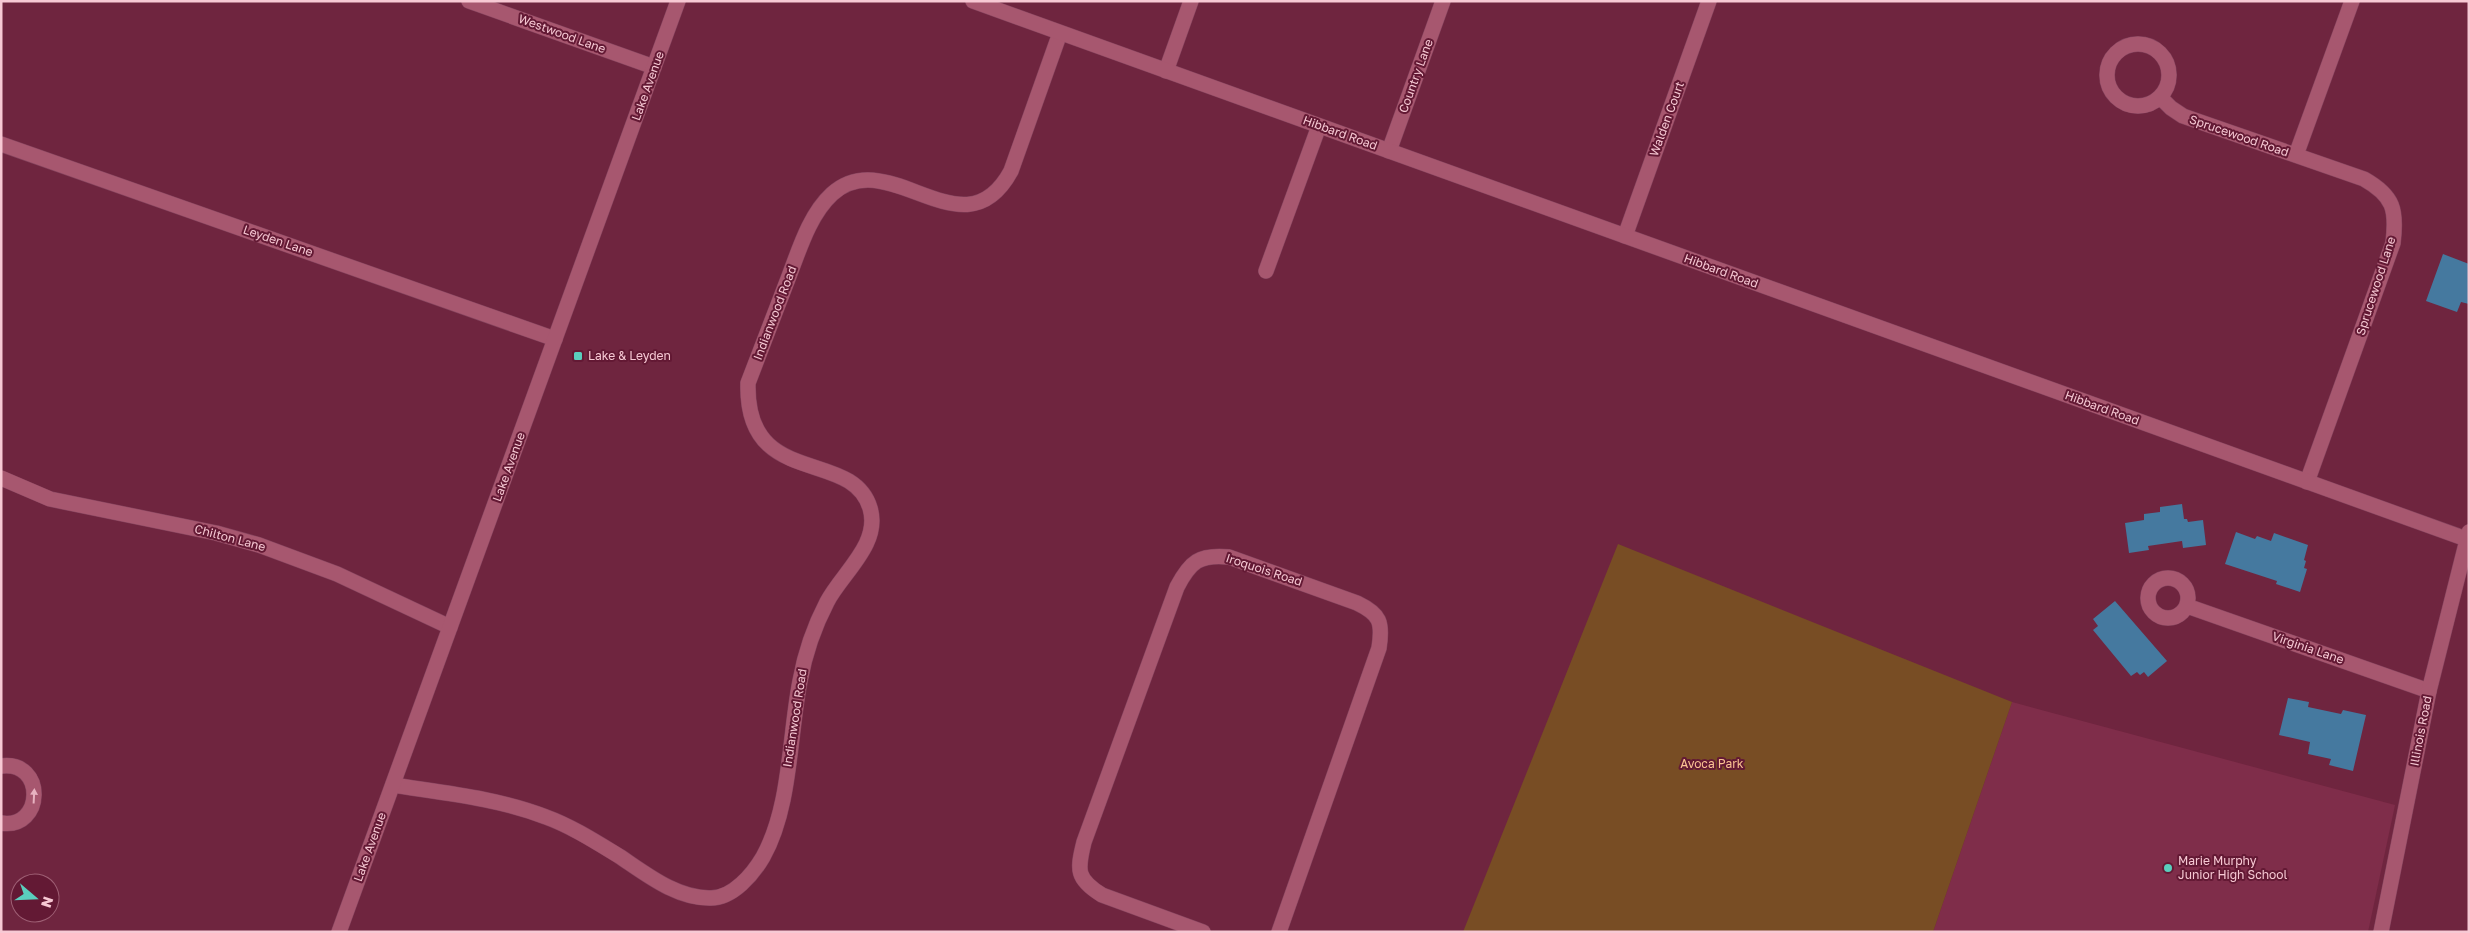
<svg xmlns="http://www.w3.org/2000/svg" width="2470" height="933" font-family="'Golos Text',sans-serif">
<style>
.built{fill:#7f2d4a}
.green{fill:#784d24}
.building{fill:#45799f}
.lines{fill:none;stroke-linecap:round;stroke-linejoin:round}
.street-casing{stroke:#85445e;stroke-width:16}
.secondary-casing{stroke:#85445e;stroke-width:16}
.street{stroke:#a7576f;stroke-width:15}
.secondary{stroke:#a7576f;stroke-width:15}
.oneway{fill:#e7b2c0}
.poi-dot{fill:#5acebd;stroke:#631934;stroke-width:2}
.labels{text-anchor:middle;stroke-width:4;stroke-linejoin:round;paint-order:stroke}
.street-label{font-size:12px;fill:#f7c9d4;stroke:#631934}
.poi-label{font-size:12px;fill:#f7c9d4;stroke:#631934;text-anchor:start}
.park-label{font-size:12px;fill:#fac392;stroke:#631934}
</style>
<rect width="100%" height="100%" fill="#6f253f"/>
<path class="built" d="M 2012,702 L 2395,805 L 2368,932 L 1933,932 Z"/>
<path class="green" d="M 1618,544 L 2012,702 L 1933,932 L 1463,932 Z"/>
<path class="building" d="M 2443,254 L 2469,264 L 2469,304 L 2461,302 L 2457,312 L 2426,301 Z
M 2182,504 L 2184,519 L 2187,519 L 2188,522 L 2203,520 L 2206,545 L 2183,548 L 2182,541 L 2148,546 L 2149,550 L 2129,553 L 2125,523 L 2144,520 L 2144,514 L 2160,512 L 2160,507 Z
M 2236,532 L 2255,539 L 2257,536 L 2271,541 L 2274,533 L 2308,545 L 2304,560 L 2306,561 L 2304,568 L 2307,569 L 2300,592 L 2276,584 L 2277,581 L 2225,564 Z
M 2115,601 L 2167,661 L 2148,677 L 2144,672 L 2140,675 L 2137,672 L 2131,676 L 2093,630 L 2098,626 L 2093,619 Z
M 2288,698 L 2309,702 L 2308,707 L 2341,714 L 2343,710 L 2366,715 L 2353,771 L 2329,765 L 2331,759 L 2308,754 L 2310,742 L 2279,735 Z"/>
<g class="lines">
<defs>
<path id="street" d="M 469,1 L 654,67
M2107 75a31 31 0 1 1 62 0a31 31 0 1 1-62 0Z
M 1166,71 L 1191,1
M 2160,97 L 2171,108 L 2183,116 L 2364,179 C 2394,196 2397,210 2393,243 L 2307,482
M 1,144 L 555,339
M 1389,151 L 1443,1
M 2296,155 L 2352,1
M 1625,236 L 1709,1
M 1266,271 L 1319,126
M 1,478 L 50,499 L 216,533 L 259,545 L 337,574 L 450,627
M2148 598a20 20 0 1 1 40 0a20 20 0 1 1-40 0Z
M 2187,606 L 2429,691
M 1,766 C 46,760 44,830 1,823
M 393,785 C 444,793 497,798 546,817 C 571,826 596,842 619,856 C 646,874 677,899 711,898 C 733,898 753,874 763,857 C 791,807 789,737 800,681 C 805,653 814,627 827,602 C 842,573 881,544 870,508 C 852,447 745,490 748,383 C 761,350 773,317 786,284 C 798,254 808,216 832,194 C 889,142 964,258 1011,171 L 1060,33
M 1203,932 L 1102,895 C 1076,879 1077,870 1084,842 L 1177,587 C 1190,562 1199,554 1229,557 L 1357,603 C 1380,614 1383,622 1379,648 L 1279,932"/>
<path id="secondary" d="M 973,1 L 2469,540
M 339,932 L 678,1
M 2381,932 L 2429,691 L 2469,532"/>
</defs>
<use href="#street" class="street-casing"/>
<use href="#secondary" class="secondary-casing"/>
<use href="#street" class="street"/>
<use href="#secondary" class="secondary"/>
</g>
<defs><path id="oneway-solid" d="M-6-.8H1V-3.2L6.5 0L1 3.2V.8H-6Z" transform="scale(1.25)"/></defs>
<use class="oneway" href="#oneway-solid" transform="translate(34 796) rotate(-87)"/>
<g class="poi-dot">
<rect x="573" y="351" width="10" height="10" rx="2.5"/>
<circle cx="2168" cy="868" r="5"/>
</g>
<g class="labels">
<g class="street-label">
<text transform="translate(562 34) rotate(20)" y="4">Westwood Lane</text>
<text transform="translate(1416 76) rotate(-70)" y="4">Country Lane</text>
<text transform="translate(648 86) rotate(-70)" y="4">Lake Avenue</text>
<text transform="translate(1667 119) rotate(-70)" y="4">Walden Court</text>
<text transform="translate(1340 133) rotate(20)" y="4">Hibbard Road</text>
<text transform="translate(2239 136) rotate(19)" y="4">Sprucewood Road</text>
<text transform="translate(278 241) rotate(19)" y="4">Leyden Lane</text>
<text transform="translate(1721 271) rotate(20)" y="4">Hibbard Road</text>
<text transform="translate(2376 286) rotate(-72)" y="4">Sprucewood Lane</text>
<text transform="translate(775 313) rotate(-69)" y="4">Indianwood Road</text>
<text transform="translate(2102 408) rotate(20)" y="4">Hibbard Road</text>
<text transform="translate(509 467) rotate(-70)" y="4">Lake Avenue</text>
<text transform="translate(230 538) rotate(15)" y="4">Chilton Lane</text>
<text transform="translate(1264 570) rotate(18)" y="4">Iroquois Road</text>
<text transform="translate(2308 648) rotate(19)" y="4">Virginia Lane</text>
<text transform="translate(795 718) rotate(-81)" y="4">Indianwood Road</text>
<text transform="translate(2421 731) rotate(-79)" y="4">Illinois Road</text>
<text transform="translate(370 847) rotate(-70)" y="4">Lake Avenue</text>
</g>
<g class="poi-label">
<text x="588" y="360">Lake &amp; Leyden</text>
<text x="2178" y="865">Marie Murphy<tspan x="2178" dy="14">Junior High School</tspan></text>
</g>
<g class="park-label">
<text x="1712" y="768">Avoca Park</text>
</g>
</g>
<rect width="2470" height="933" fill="none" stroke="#f7c9d4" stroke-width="5"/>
<g transform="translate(35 898) rotate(109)"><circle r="24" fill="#631934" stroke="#9e5f74"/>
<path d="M0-4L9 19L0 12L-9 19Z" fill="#5acebd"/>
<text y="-8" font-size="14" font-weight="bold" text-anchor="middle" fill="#f7c9d4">N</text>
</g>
</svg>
